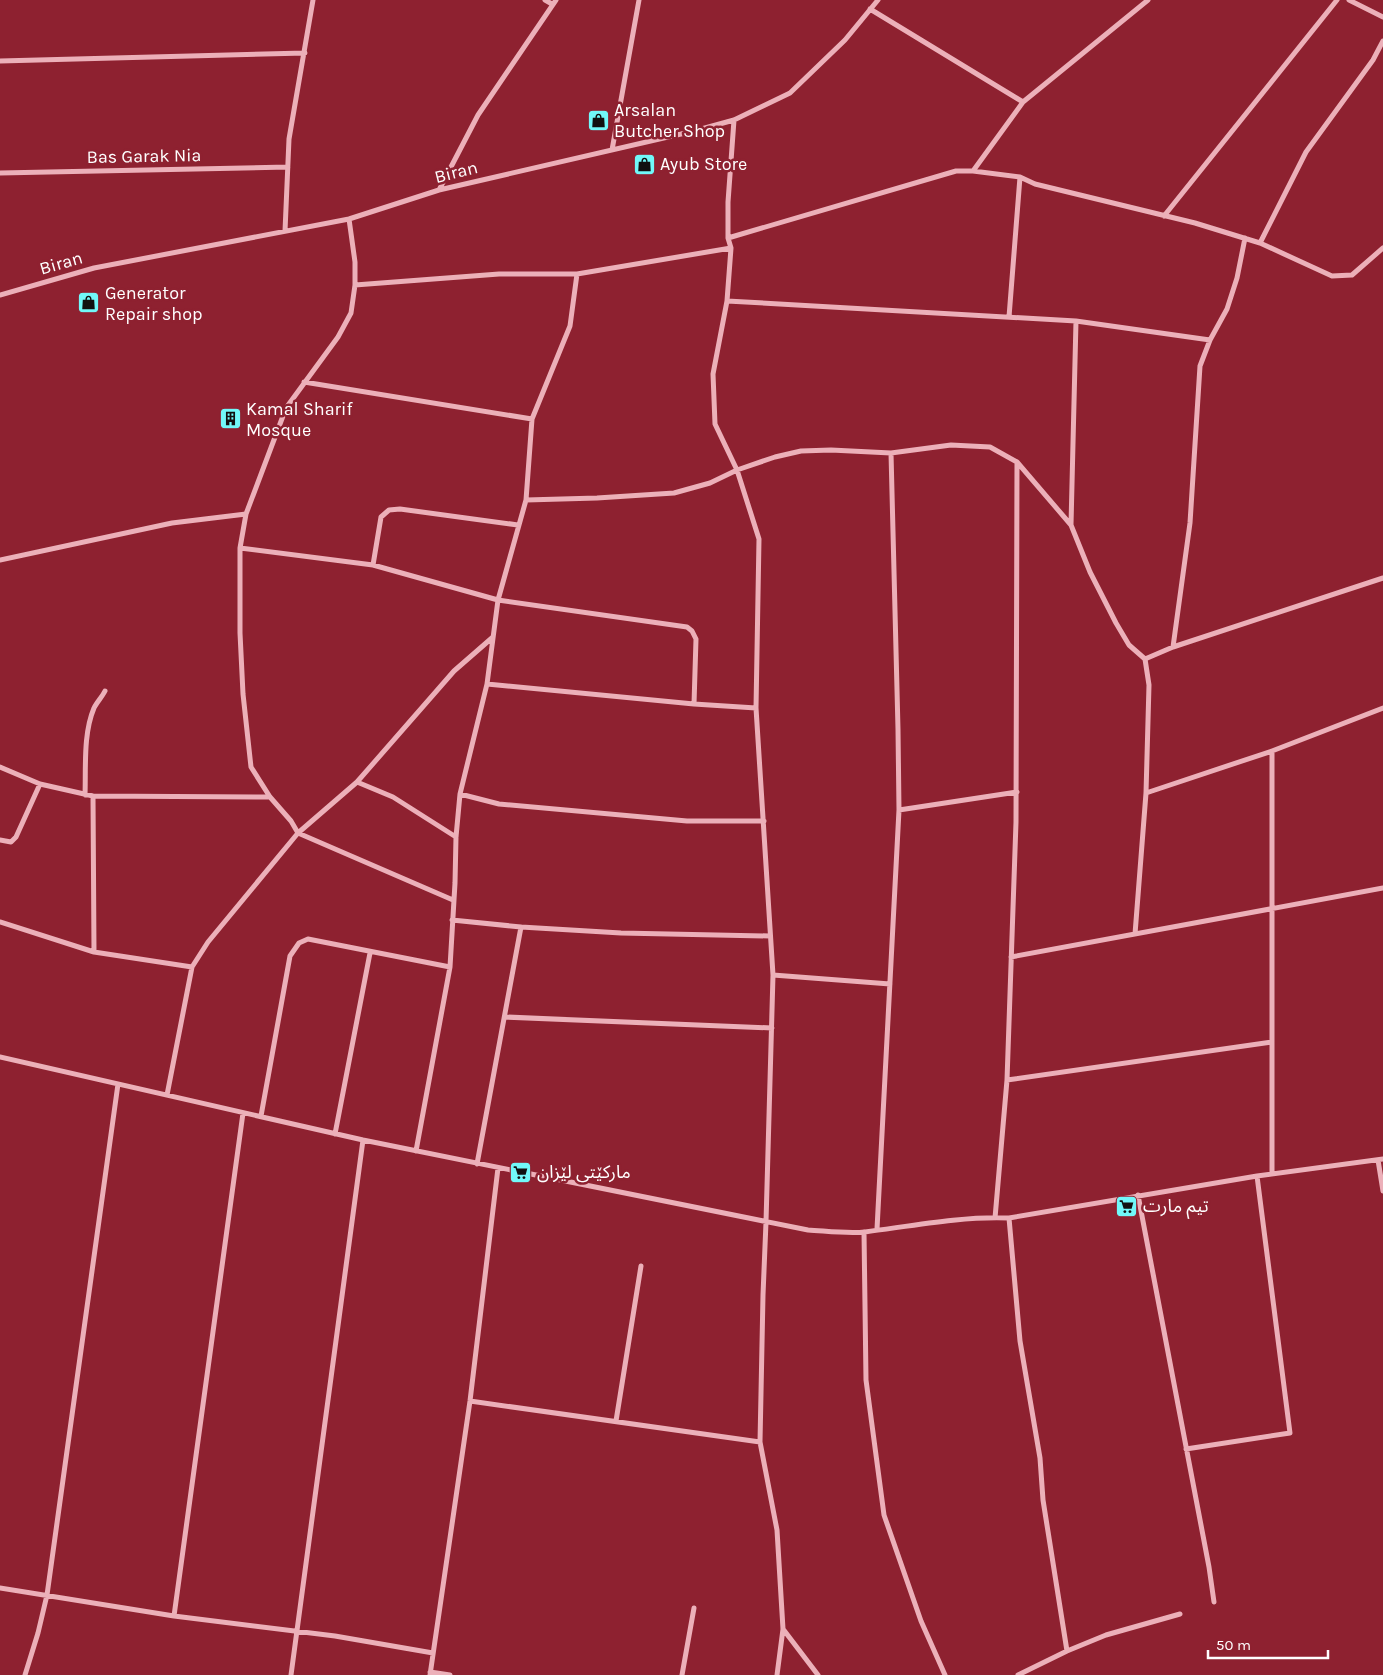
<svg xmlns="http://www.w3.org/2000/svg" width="1383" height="1675" font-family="Karla,'Noto Sans Arabic',sans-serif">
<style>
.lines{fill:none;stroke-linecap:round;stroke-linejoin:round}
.minor{stroke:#ecb0b9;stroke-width:5}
.labels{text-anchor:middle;stroke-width:5;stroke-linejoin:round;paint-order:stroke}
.poi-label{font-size:18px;fill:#fff;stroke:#8e2130;text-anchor:start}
.street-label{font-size:18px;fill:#fff;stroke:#8e2130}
</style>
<rect width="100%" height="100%" fill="#8e2130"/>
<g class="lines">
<path class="minor" d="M 545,0 L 552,4
M 1349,0 L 1383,17
M 870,9 L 1023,102
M 0,61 L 305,53
M 734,120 L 728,202 L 728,238 L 731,248 L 727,301 L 713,374 L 715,424 L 737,470 L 759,539 L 756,708 L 773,975 L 766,1222 L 763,1295 L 760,1442 L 777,1530 L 783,1629 L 777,1675
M 612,150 L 639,0
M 973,171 L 1020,177 L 1035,184 L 1195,223 L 1260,243 L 1332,276 L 1352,275 L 1383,248
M 0,173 L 288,167
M 439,190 L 478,115 L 556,0
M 1164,216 L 1337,0
M 349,219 L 355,262 L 355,285 L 351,313 L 338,337 L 286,408 L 246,514 L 240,548 L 240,633 L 243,694 L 251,767 L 270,797 L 291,821 L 298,833 L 453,900
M 285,231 L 289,139 L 313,0
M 728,238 L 956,171 L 973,171 L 1023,102 L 1148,0
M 1260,243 L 1306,152 L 1373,60 L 1383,41
M 355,285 L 499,274 L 577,274 L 731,248
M 0,295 L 94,268 L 349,219 L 439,190 L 694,131 L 734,120 L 790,93 L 845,40 L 878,0
M 727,301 L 1076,321 L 1210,340
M 1009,317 L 1020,177
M 304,382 L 532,419
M 526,500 L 597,498 L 674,493 L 710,483 L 737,470 L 775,457 L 801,451 L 831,450 L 891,453 L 951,445 L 990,447 L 1017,462 L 1071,525 L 1090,572 L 1116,623 L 1129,645 L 1145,659 L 1149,685 L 1146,793 L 1135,934
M 1071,525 L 1076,321
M 240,548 L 373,565 L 498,600 L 687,627 L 692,631 L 696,639 L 694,704
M 0,560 L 172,523 L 246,514
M 373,565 L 381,517 L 389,510 L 400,509 L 518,525
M 1173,647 L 1190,523 L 1200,366 L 1210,340 L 1227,309 L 1237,278 L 1245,238
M 1145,659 L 1173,647 L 1383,578
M 487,684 L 694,704 L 756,708
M 1272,751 L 1272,1174
M 0,767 L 40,784 L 93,796 L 270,797
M 357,782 L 393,797 L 456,837
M 1146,793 L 1272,751 L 1383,708
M 460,794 L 499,804 L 687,821 L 764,821
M 85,795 C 86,768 83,734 94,708 C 97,702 102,697 105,691
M 93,796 L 94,952
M 899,810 L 1017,792
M 0,840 L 11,842 L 16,837 L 40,784
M 452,920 L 521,927 L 621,933 L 770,936
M 0,922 L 94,952 L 192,967
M 1011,957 L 1383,888
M 773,975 L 890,984
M 505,1017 L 772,1028
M 0,1057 L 363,1140 L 808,1230 C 826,1231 847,1234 865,1232 C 911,1226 963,1216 1009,1218 L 1257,1176 L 1383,1159
M 1007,1080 L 1272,1042
M 167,1095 L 192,967 L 208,942 L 298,833 L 357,782 L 454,671 L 493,637
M 261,1116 L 290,956 L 299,943 L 308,939 L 450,967
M 335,1134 L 370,953
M 416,1151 L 450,967 L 455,883 L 456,837 L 460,794 L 487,684 L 498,600 L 526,500 L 532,419 L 570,326 L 577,274
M 1378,1160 L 1383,1191
M 477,1164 L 521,927
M 1138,1195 L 1209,1567 L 1214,1602
M 995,1218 L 1007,1080 L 1016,822 L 1017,462
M 1009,1218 L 1020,1341 L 1040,1458 L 1043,1500 L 1067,1651
M 877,1229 L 899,810 L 898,729 L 891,453
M 864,1232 L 866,1380 L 884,1515 L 921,1621 L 945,1675
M 470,1401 L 760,1442
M 616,1421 L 641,1266
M 1186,1449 L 1290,1433 L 1257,1176
M 0,1588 L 174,1616 L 335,1636 L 433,1653
M 174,1616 L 243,1113
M 783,1629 L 818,1675
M 430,1672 L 450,1675
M 25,1675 L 38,1633 L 47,1595 L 118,1084
M 291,1675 L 363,1140
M 430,1675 L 470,1401 L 498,1168
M 682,1675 L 694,1608
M 1018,1675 L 1067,1651 L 1106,1635 L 1180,1614"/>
</g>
<defs>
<symbol id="shop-square" viewBox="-11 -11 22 22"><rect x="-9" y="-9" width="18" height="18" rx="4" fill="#71f8f9" stroke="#8e2130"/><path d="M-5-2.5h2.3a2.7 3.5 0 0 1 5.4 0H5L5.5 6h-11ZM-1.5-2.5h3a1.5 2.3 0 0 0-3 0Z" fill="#111"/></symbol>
<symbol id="building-square" viewBox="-11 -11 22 22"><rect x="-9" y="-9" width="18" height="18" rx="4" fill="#71f8f9" stroke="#8e2130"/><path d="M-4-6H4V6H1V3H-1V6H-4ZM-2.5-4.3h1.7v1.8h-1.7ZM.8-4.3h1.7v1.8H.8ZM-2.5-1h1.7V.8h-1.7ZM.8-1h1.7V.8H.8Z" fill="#111"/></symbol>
<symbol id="supermarket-square" viewBox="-11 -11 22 22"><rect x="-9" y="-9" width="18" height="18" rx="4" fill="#71f8f9" stroke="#8e2130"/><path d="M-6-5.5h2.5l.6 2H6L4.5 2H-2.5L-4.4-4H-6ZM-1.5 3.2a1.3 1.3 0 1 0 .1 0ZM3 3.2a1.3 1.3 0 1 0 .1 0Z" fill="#111"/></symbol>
</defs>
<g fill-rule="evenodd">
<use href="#shop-square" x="586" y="108" width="25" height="25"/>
<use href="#shop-square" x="632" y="152" width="25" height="25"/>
<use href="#shop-square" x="76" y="290" width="25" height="25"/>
<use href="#building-square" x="218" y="406" width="25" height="25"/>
<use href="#supermarket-square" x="508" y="1160" width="25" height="25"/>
<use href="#supermarket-square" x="1114" y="1194" width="25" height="25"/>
</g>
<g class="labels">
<g class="poi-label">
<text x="614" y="116">Arsalan<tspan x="614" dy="21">Butcher Shop</tspan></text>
<text x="660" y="170">Ayub Store</text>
<text x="105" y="299">Generator<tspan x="105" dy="21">Repair shop</tspan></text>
<text x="246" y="415">Kamal Sharif<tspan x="246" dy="21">Mosque</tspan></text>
<text x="537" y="1178">مارکێتی لێزان</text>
<text x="1143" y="1212">تيم مارت</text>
</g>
<g class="street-label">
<text transform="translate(144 156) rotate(-1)" y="6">Bas Garak Nia</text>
<text transform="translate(456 172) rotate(-14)" y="6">Biran</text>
<text transform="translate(61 263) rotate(-16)" y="6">Biran</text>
</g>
</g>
<path d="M1208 1650v8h120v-8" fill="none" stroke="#ffffff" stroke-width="2.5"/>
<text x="1216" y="1650" font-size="15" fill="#ffffff" stroke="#8e2130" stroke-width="4" paint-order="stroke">50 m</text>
</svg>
